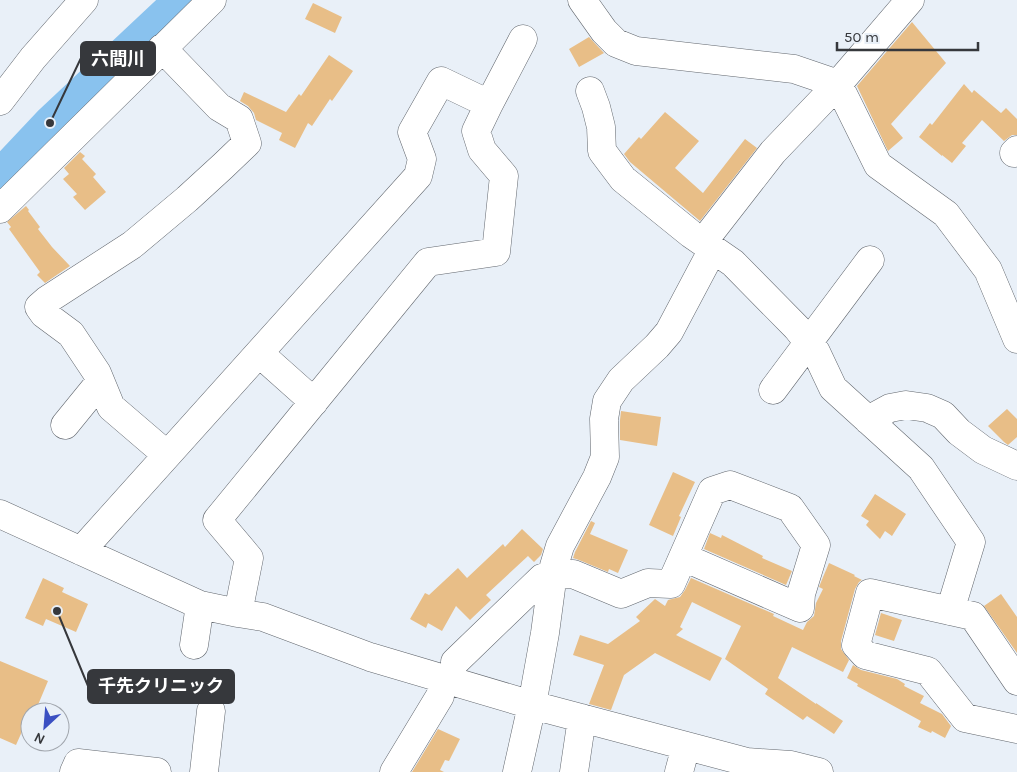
<svg xmlns="http://www.w3.org/2000/svg" width="1017" height="772" font-family="Karla,'Noto Sans JP',sans-serif">
<style>
.lines{fill:none;stroke-linecap:round;stroke-linejoin:round}
.river{stroke:#89c2ee;stroke-width:34}
.building{fill:#e8be87}
.minor-casing{stroke:#62676e;stroke-width:29}
.minor{stroke:#fff;stroke-width:28}
.leader{fill:none;stroke:#36383c;stroke-width:2}
.callout-dot{fill:#36383c;stroke:#e9f0f8;stroke-width:2}
.callout{fill:#36383c;stroke:#36383c;stroke-width:2}
.callout-label{font-size:18px;text-anchor:middle;font-weight:bold;fill:#fff}
</style>
<rect width="100%" height="100%" fill="#e9f0f8"/>
<g class="lines">
<path class="river" d="M 0,176 L 50,123 L 181,0"/>
</g>
<path class="building" d="M 313,3 L 342,17 L 335,33 L 305,19 Z
M 912,22 L 946,63 L 891,124 L 903,138 L 888,151 L 857,86 Z
M 589,37 L 604,53 L 579,67 L 569,49 Z
M 329,55 L 353,71 L 332,101 L 330,99 L 312,126 L 308,123 L 295,148 L 279,140 L 282,133 L 256,120 L 254,113 L 248,106 L 240,101 L 244,92 L 286,112 L 299,94 L 301,96 Z
M 964,84 L 972,93 L 974,90 L 1001,113 L 1006,108 L 1017,119 L 1017,135 L 1012,135 L 1004,141 L 982,120 L 962,143 L 966,146 L 952,163 L 942,155 L 942,156 L 919,137 L 930,123 L 932,125 Z
M 665,112 L 699,141 L 675,168 L 703,193 L 745,139 L 757,148 L 700,221 L 630,162 L 624,154 L 639,137 L 641,139 Z
M 80,152 L 85,156 L 82,159 L 96,174 L 93,177 L 106,192 L 85,210 L 73,197 L 77,194 L 63,179 L 69,174 L 64,168 Z
M 26,206 L 29,210 L 28,211 L 40,227 L 38,229 L 52,247 L 70,266 L 45,283 L 37,275 L 40,272 L 9,229 L 11,227 L 7,222 Z
M 1007,409 L 1017,419 L 1017,437 L 1008,445 L 1004,442 L 988,426 Z
M 621,411 L 661,417 L 657,446 L 620,440 L 620,420 Z
M 673,472 L 695,482 L 679,516 L 681,517 L 673,536 L 649,525 Z
M 875,494 L 906,514 L 892,536 L 885,531 L 880,539 L 866,525 L 869,521 L 861,516 Z
M 591,521 L 595,523 L 590,534 L 628,550 L 618,573 L 609,569 L 608,572 L 579,560 L 573,558 L 575,552 Z
M 522,529 L 543,549 L 541,555 L 534,562 L 528,556 L 486,595 L 491,600 L 470,620 L 456,606 L 442,631 L 428,623 L 426,628 L 410,619 L 425,593 L 429,595 L 458,568 L 467,578 L 503,544 L 505,547 Z
M 710,533 L 721,538 L 722,535 L 763,556 L 762,558 L 792,571 L 786,585 L 704,549 Z
M 829,563 L 855,575 L 854,576 L 862,580 L 859,582 L 855,589 L 841,641 L 841,649 L 849,660 L 843,672 L 792,647 L 778,678 L 816,704 L 816,703 L 843,721 L 834,734 L 807,716 L 803,720 L 765,694 L 768,689 L 725,659 L 741,626 L 692,602 L 680,627 L 683,629 L 676,635 L 722,658 L 710,681 L 655,653 L 624,675 L 611,710 L 589,704 L 604,665 L 573,655 L 580,635 L 608,644 L 640,621 L 636,617 L 655,599 L 665,606 L 668,600 L 680,597 L 685,590 L 691,578 L 774,614 L 773,616 L 803,630 L 807,622 L 814,616 L 816,603 L 823,589 L 819,587 L 823,577 Z
M 43,578 L 64,588 L 62,592 L 88,604 L 76,632 L 46,619 L 43,626 L 25,618 Z
M 1001,594 L 1017,617 L 1017,653 L 984,606 Z
M 881,613 L 902,620 L 894,641 L 875,635 Z
M 0,661 L 48,681 L 35,712 L 30,712 L 30,719 L 28,718 L 16,745 L 0,738 Z
M 853,665 L 861,670 L 897,679 L 905,684 L 904,686 L 924,696 L 920,703 L 942,714 L 951,726 L 945,738 L 932,731 L 931,733 L 918,727 L 921,721 L 857,686 L 858,684 L 847,678 Z
M 438,729 L 460,739 L 449,761 L 445,760 L 440,770 L 444,772 L 412,772 Z"/>
<g class="lines">
<defs>
<path id="minor" d="M 582,0 L 604,31 L 616,43 L 636,51 L 794,69 L 838,84 L 878,165 L 946,214 L 988,270 L 1017,339
M 162,48 L 219,107 L 239,119 L 247,143 L 223,166 L 187,199 L 132,245 L 47,300 L 39,307 L 44,314 L 71,334 L 97,373 L 111,407 L 167,455
M 590,91 L 596,107 L 601,127 L 602,151 L 623,179 L 691,234 L 733,263 L 797,328 L 816,352 L 833,388 L 921,468 L 971,542 L 950,611
M 0,101 L 33,58 L 84,0
M 1014,153 L 1017,150
M 0,209 L 212,0
M 703,242 L 773,152 L 838,84 L 910,0
M 259,353 L 314,402
M 773,390 L 870,260
M 868,420 L 890,408 L 906,405 L 927,408 L 943,415 L 959,432 L 983,450 L 1017,466
M 65,425 L 100,382
M 0,514 L 200,605 L 238,613 L 263,617 L 370,657 L 532,705 L 747,762 L 791,765 L 819,772
M 81,551 L 418,176 L 422,159 L 412,132 L 441,81 L 489,104
M 238,613 L 249,558 L 217,520 L 428,262 L 496,252 L 504,176 L 482,150 L 476,131 L 489,104 L 523,39
M 194,645 L 200,605
M 455,662 L 542,578 L 552,575 L 573,574 L 621,594 L 648,583 L 671,584 L 712,491 L 730,485 L 790,508 L 816,545 L 801,594 L 800,608 L 683,557
M 1017,681 L 973,616 L 870,593 L 856,645 L 865,655 L 928,671 L 965,718 L 1017,729
M 74,772 L 78,763 L 157,772
M 204,772 L 211,711
M 394,772 L 440,696
M 517,772 L 532,705 L 545,633 L 554,566 L 560,546 L 597,477 L 605,457 L 604,419 L 607,401 L 621,380 L 657,346 L 669,332 L 713,249
M 574,772 L 582,718
M 679,772 L 686,746"/>
</defs>
<use href="#minor" class="minor-casing"/>
<use href="#minor" class="minor"/>
</g>
<path class="leader" d="M50 123L81 58M57 611L88 686"/>
<g class="callout-dot">
<circle cx="50" cy="123" r="5"/>
<circle cx="57" cy="611" r="5"/>
</g>
<g class="callout">
<rect x="81" y="42" width="74" height="33" rx="5"/>
<rect x="88" y="670" width="146" height="33" rx="5"/>
</g>
<g class="callout-label">
<text x="118" y="65">六間川</text>
<text x="161" y="692">千先クリニック</text>
</g>
<g transform="translate(45 727) rotate(206)"><circle r="24" fill="#e9f0f8" stroke="#a1a6ad"/>
<path d="M0-4L9 19L0 12L-9 19Z" fill="#3b50c2"/>
<text y="-8" font-size="14" font-weight="bold" text-anchor="middle" fill="#36383c">N</text>
</g>
<path d="M837 42v8h141v-8" fill="none" stroke="#36383c" stroke-width="2.5"/>
<text x="844" y="42" font-size="15" fill="#36383c" stroke="#e9f0f8" stroke-width="4" paint-order="stroke">50 m</text>
</svg>
